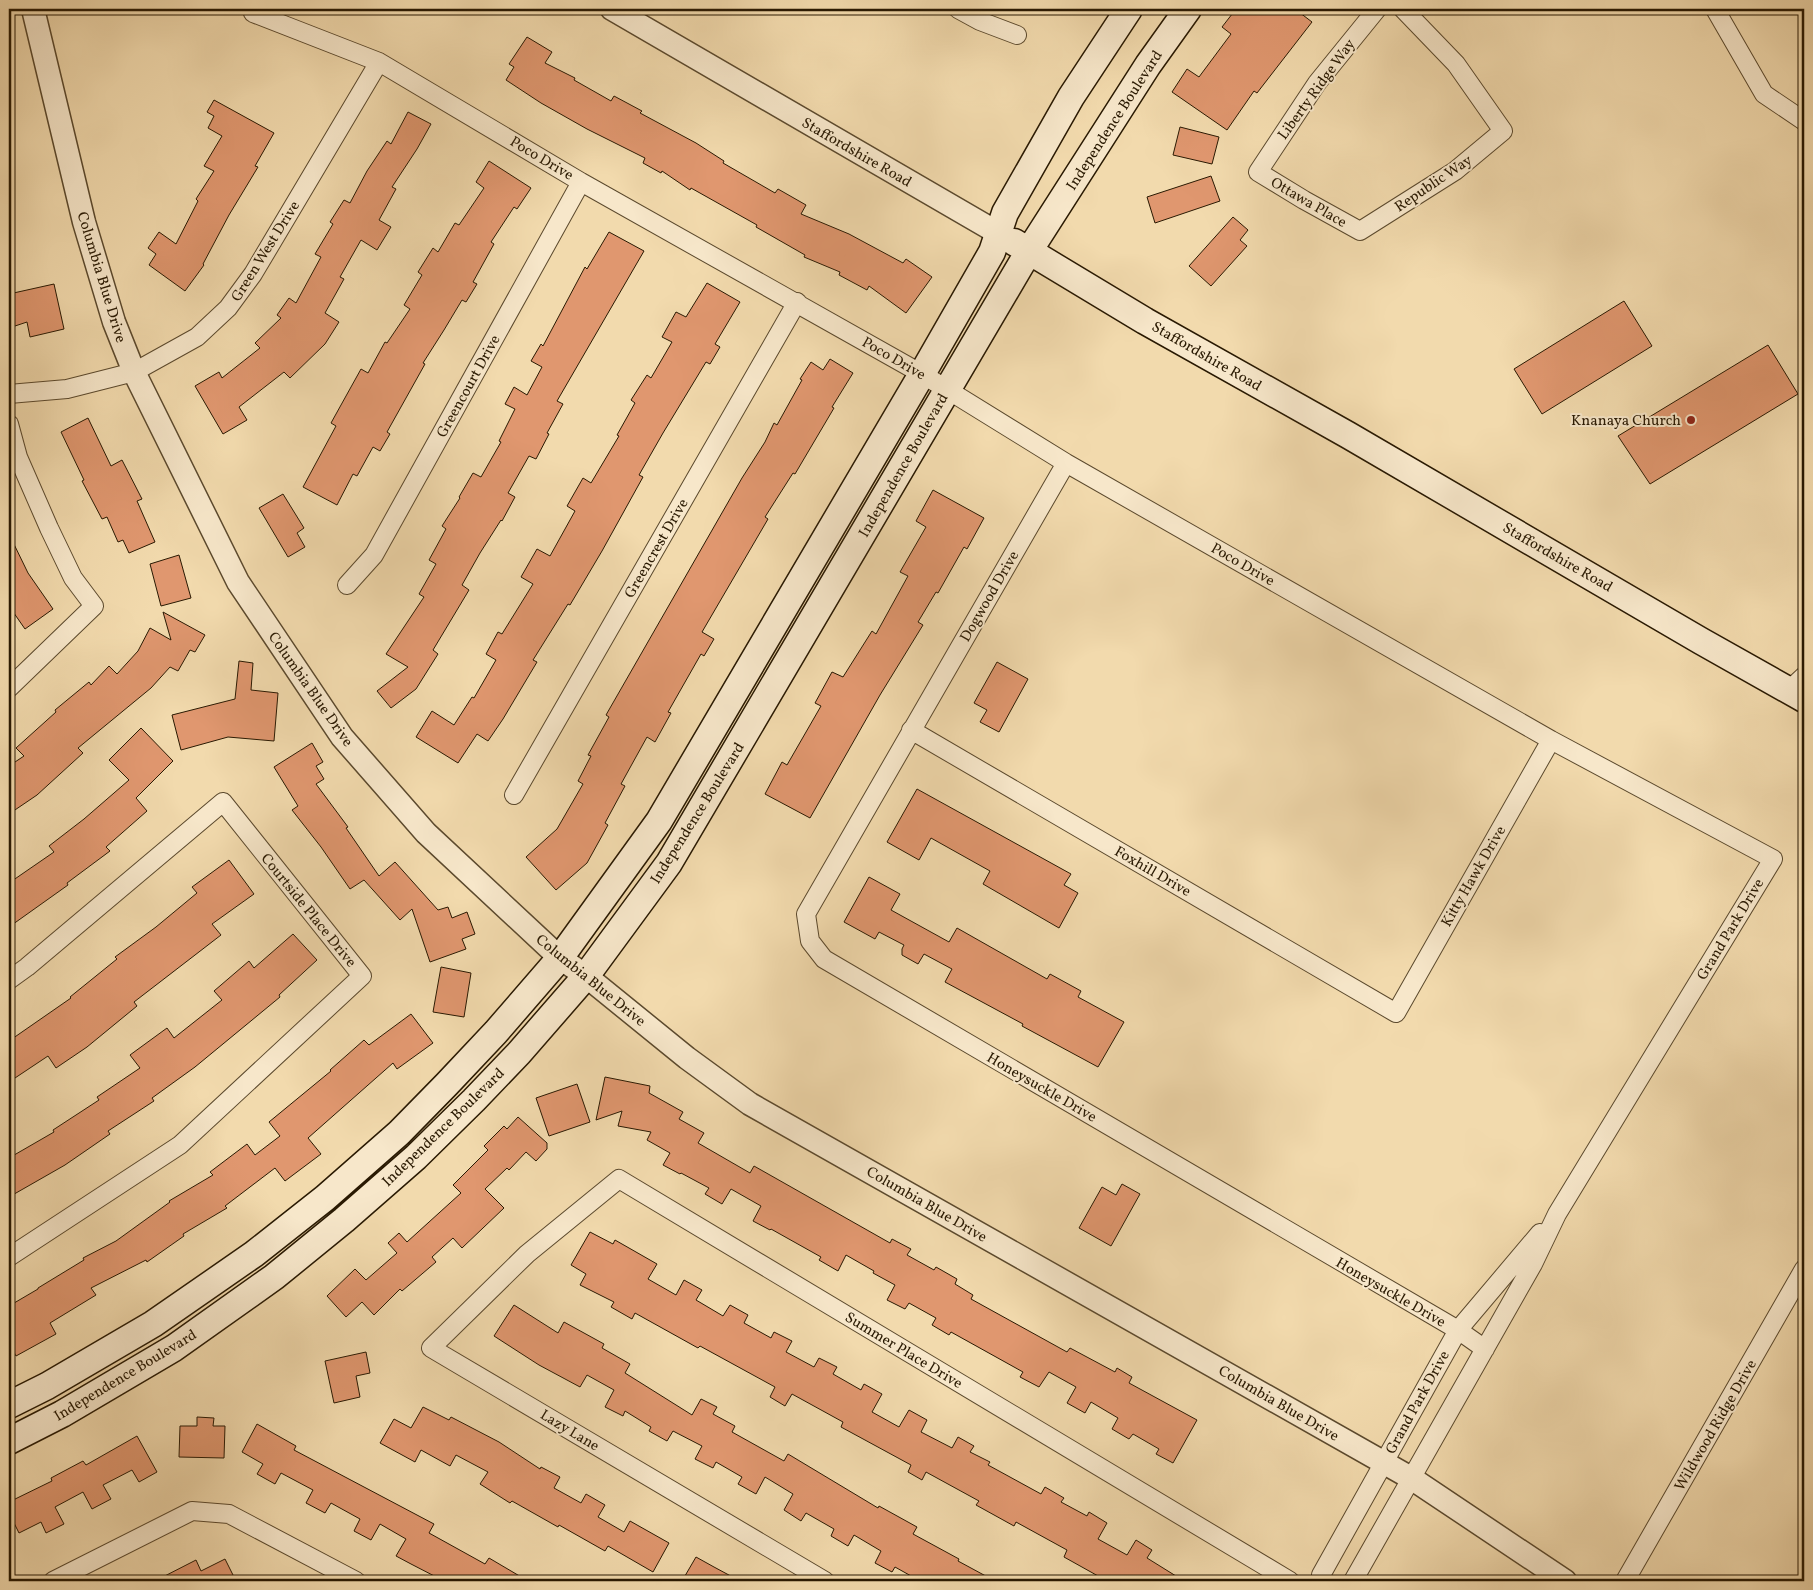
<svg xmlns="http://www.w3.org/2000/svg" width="1813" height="1590" font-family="Vollkorn,serif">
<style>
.building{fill:#e0976f;stroke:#291902}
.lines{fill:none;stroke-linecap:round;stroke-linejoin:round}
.minor-casing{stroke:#5b492d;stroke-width:20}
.tertiary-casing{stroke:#5b492d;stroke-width:25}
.secondary-casing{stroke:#291902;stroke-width:29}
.minor{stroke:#f7e7ca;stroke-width:18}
.tertiary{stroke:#f7e7ca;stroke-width:22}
.secondary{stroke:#f7e7ca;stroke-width:26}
.poi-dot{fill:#8f2418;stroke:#f7e7ca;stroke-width:2}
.labels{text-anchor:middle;stroke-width:4;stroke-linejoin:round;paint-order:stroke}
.street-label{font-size:15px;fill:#291902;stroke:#f7e7ca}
.poi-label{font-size:15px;fill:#291902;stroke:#f7e7ca;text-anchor:end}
</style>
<rect width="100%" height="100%" fill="#f2daad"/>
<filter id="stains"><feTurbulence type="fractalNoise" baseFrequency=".004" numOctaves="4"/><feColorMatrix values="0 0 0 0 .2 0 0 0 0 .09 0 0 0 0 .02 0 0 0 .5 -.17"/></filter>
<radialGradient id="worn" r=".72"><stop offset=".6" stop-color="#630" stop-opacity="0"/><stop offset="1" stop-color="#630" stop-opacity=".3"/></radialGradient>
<path class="building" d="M 1236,9 L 1295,9 L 1312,22 L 1257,93 L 1254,91 L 1227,130 L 1172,92 L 1187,69 L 1199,77 L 1231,34 L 1222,27 Z
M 527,37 L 552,52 L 545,63 L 575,78 L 574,80 L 611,101 L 614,96 L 642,111 L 640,113 L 696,143 L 724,161 L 723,163 L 775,193 L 778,189 L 806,205 L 801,214 L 849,234 L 903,263 L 906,259 L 932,277 L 906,313 L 869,286 L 867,290 L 839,275 L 840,272 L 804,257 L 805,255 L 756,227 L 757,225 L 691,188 L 690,190 L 662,171 L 661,173 L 643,163 L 645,158 L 587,129 L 541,103 L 506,80 L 514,67 L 509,64 Z
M 214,100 L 274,133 L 255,166 L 258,167 L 229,215 L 203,264 L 204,265 L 185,291 L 149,265 L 156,254 L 148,248 L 159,232 L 176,244 L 198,201 L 196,199 L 214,171 L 204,166 L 222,136 L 208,128 L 214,116 L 207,112 Z
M 408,112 L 431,124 L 417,149 L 392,187 L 396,189 L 379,220 L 391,227 L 377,250 L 361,240 L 340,277 L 344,279 L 325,313 L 339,322 L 325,344 L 290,378 L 284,372 L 239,407 L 247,420 L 223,434 L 195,386 L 219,372 L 222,378 L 260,348 L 255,343 L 281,318 L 277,315 L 289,298 L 296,303 L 321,257 L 315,254 L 333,224 L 330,222 L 344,200 L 350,203 L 367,171 L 387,141 L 391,144 Z
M 1180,127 L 1219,137 L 1212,164 L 1173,155 Z
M 489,161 L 531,188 L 517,209 L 514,207 L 491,242 L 494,244 L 473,282 L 477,284 L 466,302 L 462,300 L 444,330 L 423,363 L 425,364 L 387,432 L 390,434 L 380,451 L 373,447 L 357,476 L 353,474 L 337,505 L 303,487 L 336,426 L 331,423 L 361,369 L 368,373 L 385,342 L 387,343 L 410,309 L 404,305 L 422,275 L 418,272 L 433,248 L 438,252 L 455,223 L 459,225 L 484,188 L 476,182 Z
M 1211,176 L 1220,201 L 1155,223 L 1147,197 Z
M 1233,217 L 1248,230 L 1240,240 L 1247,246 L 1211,286 L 1189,266 Z
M 609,232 L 644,251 L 557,401 L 563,404 L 547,433 L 549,434 L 536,459 L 529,456 L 508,493 L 515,497 L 502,521 L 501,520 L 480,553 L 462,585 L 469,590 L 433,650 L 438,654 L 416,689 L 391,708 L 377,691 L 408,667 L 386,654 L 424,597 L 419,594 L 436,564 L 429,560 L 446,529 L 442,526 L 460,498 L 459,497 L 473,473 L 481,477 L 501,442 L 499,441 L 515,409 L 505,404 L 514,387 L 527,395 L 542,367 L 531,361 L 541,344 L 543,346 L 585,267 L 587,269 Z
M 707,283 L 740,302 L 715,344 L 720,347 L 710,364 L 706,362 L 663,433 L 639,475 L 643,477 L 602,551 L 570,605 L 568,604 L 533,660 L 537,662 L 503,719 L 488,741 L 477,734 L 458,763 L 416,737 L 432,711 L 454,725 L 472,697 L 474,698 L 496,660 L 486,654 L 498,632 L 502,634 L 533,584 L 521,577 L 537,549 L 550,556 L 575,511 L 567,506 L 583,478 L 591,483 L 619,436 L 617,435 L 635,403 L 631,400 L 647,375 L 651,378 L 672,342 L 662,337 L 676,312 L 686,317 Z
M 54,284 L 64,329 L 30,337 L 27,322 L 9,328 L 9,294 Z
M 1624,301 L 1652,346 L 1542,414 L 1514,369 Z
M 1768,345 L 1798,394 L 1650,484 L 1618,436 Z
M 830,359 L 853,373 L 832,407 L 834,408 L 795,474 L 793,473 L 765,517 L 768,519 L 702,632 L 714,639 L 704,656 L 701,654 L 668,712 L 671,713 L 655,742 L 647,737 L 621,784 L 625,786 L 605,823 L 608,825 L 587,863 L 556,890 L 526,857 L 557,829 L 583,784 L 578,781 L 591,756 L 588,755 L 609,717 L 606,715 L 742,478 L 765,442 L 774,423 L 777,425 L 802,380 L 800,379 L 811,362 L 823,370 Z
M 88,418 L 111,466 L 122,460 L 142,499 L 137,501 L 155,542 L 129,553 L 123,540 L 118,542 L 107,517 L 102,519 L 82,481 L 84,480 L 61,432 Z
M 933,490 L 984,518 L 967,549 L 964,547 L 938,593 L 936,592 L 918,622 L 923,625 L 880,695 L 810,818 L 765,794 L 782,762 L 787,765 L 821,706 L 815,703 L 832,672 L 843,677 L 872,631 L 876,634 L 908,576 L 900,572 L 926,527 L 916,521 Z
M 283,494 L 304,528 L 297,533 L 305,547 L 288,557 L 259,508 Z
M 9,534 L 28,573 L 53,609 L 25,629 L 9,606 Z
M 179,555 L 191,598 L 161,606 L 150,564 Z
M 163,612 L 205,635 L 195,652 L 190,650 L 178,671 L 170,667 L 151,688 L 78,748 L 83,753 L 37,795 L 9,814 L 9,766 L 24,756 L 16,748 L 56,712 L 55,710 L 89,682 L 91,685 L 109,666 L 117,674 L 138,651 L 150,628 L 171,640 Z
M 239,661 L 253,663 L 251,690 L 278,693 L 274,741 L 228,737 L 181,750 L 172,715 L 235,699 Z
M 997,662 L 1028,679 L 999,732 L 980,722 L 987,710 L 974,703 Z
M 141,728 L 173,761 L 136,798 L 147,811 L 106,847 L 110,851 L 67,883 L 68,885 L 9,927 L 9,883 L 54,852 L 49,846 L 84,819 L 129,780 L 109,760 Z
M 312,743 L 323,762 L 316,766 L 324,779 L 316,784 L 348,827 L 346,828 L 379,876 L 395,862 L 438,910 L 448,907 L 452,918 L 467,912 L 475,934 L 462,939 L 466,949 L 430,962 L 412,909 L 400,920 L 364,880 L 350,889 L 321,847 L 292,810 L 298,806 L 274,767 Z
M 917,789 L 1071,874 L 1064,885 L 1078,893 L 1059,928 L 983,884 L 990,871 L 931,838 L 919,860 L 887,842 Z
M 229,860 L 254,894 L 212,924 L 221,935 L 134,1002 L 137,1006 L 87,1047 L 56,1068 L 48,1056 L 9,1082 L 9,1041 L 71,998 L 70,997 L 117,959 L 115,957 L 156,927 L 197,893 L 192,887 Z
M 869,877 L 900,894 L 891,910 L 949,942 L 957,928 L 1047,979 L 1050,974 L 1081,991 L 1078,997 L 1124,1022 L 1098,1067 L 1022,1026 L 1023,1024 L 945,982 L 952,969 L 924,954 L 918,964 L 902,955 L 902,949 L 904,945 L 879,932 L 875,939 L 844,922 Z
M 293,934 L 317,960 L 279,995 L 280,997 L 195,1067 L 152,1098 L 154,1101 L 108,1131 L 110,1134 L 65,1165 L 9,1197 L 9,1158 L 54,1132 L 53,1130 L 99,1100 L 97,1097 L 140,1068 L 130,1055 L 167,1028 L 174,1038 L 222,1000 L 214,991 L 249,961 L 254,968 Z
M 441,967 L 471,973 L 464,1017 L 433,1012 Z
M 411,1014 L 433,1043 L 397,1069 L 393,1063 L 308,1138 L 321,1154 L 285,1181 L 275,1168 L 225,1206 L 227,1208 L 183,1234 L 184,1236 L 147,1262 L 146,1260 L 91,1288 L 96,1295 L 50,1323 L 56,1334 L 16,1356 L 9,1343 L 9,1306 L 38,1289 L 38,1288 L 84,1260 L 83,1258 L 116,1241 L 170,1202 L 169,1201 L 213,1175 L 210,1172 L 247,1144 L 255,1155 L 280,1136 L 269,1122 L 331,1071 L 330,1070 L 364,1040 L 369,1045 Z
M 605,1077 L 650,1086 L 649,1093 L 683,1112 L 679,1119 L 704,1133 L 698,1143 L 750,1173 L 754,1166 L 890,1243 L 892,1239 L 911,1249 L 907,1255 L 934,1270 L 936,1267 L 957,1279 L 955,1284 L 973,1295 L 971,1299 L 1067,1352 L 1070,1348 L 1115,1372 L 1117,1368 L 1132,1377 L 1129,1383 L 1197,1420 L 1173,1463 L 1156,1454 L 1159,1449 L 1133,1434 L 1129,1439 L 1112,1429 L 1118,1418 L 1091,1402 L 1085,1413 L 1067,1403 L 1076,1387 L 1049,1372 L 1039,1387 L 1020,1377 L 1023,1372 L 951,1332 L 949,1335 L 932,1325 L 936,1318 L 909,1303 L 905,1309 L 887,1300 L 895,1285 L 873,1273 L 874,1271 L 846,1255 L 838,1271 L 819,1260 L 821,1257 L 771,1229 L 770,1230 L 753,1221 L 761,1206 L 731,1189 L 722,1204 L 705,1194 L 709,1188 L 681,1173 L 680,1174 L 663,1165 L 670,1153 L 647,1140 L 651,1132 L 618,1126 L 622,1111 L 596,1120 Z
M 577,1084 L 590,1122 L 549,1136 L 536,1098 Z
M 518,1117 L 547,1143 L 547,1149 L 536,1161 L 526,1152 L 509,1170 L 507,1168 L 485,1189 L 504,1208 L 462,1248 L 453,1238 L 432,1257 L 436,1262 L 402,1291 L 400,1289 L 374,1315 L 362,1302 L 346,1317 L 327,1296 L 355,1269 L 366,1280 L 397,1253 L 388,1243 L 399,1233 L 407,1242 L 461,1193 L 453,1185 L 488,1150 L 484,1146 L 504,1126 L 507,1129 Z
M 1122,1184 L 1140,1194 L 1111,1246 L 1079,1228 L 1102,1187 L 1116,1195 Z
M 590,1232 L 613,1244 L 615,1240 L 657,1264 L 648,1279 L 676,1295 L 684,1280 L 702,1290 L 696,1300 L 723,1316 L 730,1305 L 748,1315 L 744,1323 L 771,1338 L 774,1332 L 792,1341 L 786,1352 L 814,1367 L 819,1358 L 837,1367 L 833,1374 L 861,1390 L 864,1384 L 882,1394 L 872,1412 L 899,1427 L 909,1410 L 927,1420 L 921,1432 L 952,1448 L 958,1437 L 974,1446 L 970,1452 L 990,1462 L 988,1465 L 1041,1494 L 1045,1487 L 1064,1498 L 1061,1502 L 1087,1516 L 1089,1512 L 1107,1523 L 1098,1539 L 1127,1555 L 1136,1540 L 1152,1550 L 1147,1558 L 1184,1581 L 1107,1581 L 1064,1557 L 1067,1550 L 1016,1522 L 1014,1526 L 976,1505 L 979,1501 L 926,1472 L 922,1480 L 908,1472 L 911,1465 L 841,1427 L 843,1422 L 792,1394 L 785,1406 L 770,1397 L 775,1387 L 700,1346 L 698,1348 L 635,1313 L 632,1319 L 611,1307 L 614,1302 L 580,1285 L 586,1274 L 571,1265 Z
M 514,1305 L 558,1333 L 564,1322 L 604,1344 L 602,1348 L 630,1364 L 625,1373 L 692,1415 L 701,1399 L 717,1407 L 713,1414 L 735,1426 L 732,1432 L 784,1461 L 788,1454 L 878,1508 L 879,1506 L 917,1527 L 913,1534 L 959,1559 L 958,1561 L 995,1581 L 920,1581 L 895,1567 L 892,1572 L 875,1563 L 881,1551 L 854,1535 L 848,1546 L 831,1536 L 834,1529 L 806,1513 L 801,1521 L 784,1510 L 793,1494 L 765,1477 L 756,1494 L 738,1484 L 742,1477 L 716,1462 L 713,1468 L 695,1459 L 702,1446 L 673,1431 L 667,1441 L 649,1431 L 651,1427 L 625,1411 L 623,1416 L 605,1407 L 614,1390 L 587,1375 L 580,1387 L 539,1365 L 494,1336 Z
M 366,1352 L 370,1373 L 356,1376 L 360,1397 L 334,1403 L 325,1361 Z
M 423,1407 L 449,1420 L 451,1417 L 499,1442 L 540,1469 L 541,1467 L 560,1477 L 554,1488 L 581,1503 L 586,1494 L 605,1505 L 598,1517 L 624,1532 L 630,1521 L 669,1543 L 653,1572 L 608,1546 L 605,1551 L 559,1525 L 558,1527 L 512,1501 L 510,1503 L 480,1484 L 488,1472 L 456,1455 L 450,1466 L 421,1450 L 415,1462 L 380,1443 L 394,1419 L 411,1428 Z
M 197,1417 L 214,1418 L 213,1426 L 225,1426 L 224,1458 L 179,1457 L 180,1426 L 197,1426 Z
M 257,1424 L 296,1446 L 294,1450 L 434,1524 L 429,1533 L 485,1564 L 489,1558 L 528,1581 L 444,1581 L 411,1564 L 396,1556 L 406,1539 L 380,1524 L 371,1540 L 354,1531 L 360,1519 L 331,1503 L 325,1513 L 306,1503 L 313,1490 L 281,1473 L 275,1484 L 257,1474 L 263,1464 L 242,1452 Z
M 137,1436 L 157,1472 L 139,1482 L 132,1470 L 103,1485 L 111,1499 L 92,1509 L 83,1492 L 55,1507 L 64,1524 L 46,1533 L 41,1522 L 19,1533 L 9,1513 L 9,1502 L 52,1481 L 51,1478 L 83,1461 L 86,1465 Z
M 696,1557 L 714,1567 L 740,1581 L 682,1581 Z
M 225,1559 L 236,1581 L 155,1581 L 196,1560 L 201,1571 Z"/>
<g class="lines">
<defs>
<path id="minor" d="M 958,9 L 980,21 L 1017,35
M 1377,9 L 1317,83 L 1258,172 L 1304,200 L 1360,231 L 1455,171 L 1503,131 L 1456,64 L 1403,9
M 1715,9 L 1764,94 L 1804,121
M 253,13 L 379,62 L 581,182 L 922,374 L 1066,463 L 1551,740 L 1773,859 L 1557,1214 L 1533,1264 L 1353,1581
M 9,394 L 67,389 L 134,372 L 197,337 L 228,308 L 253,274 L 379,62
M 9,424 L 18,457 L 49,528 L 73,578 L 94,606 L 9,688
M 1066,463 L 806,914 L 810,941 L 824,959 L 1458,1330 L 1485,1349
M 347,585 L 374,555 L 581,182
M 1789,690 L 1804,676
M 911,730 L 1396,1013 L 1551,740
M 514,795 L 797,302
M 9,980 L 27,967 L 223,802 L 362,976 L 180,1145 L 9,1257
M 53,1581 L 192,1511 L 229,1514 L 356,1581
M 825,1581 L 431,1348 L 527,1254 L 619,1179 L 1290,1581
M 1321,1581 L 1321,1575 L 1458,1330 L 1540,1233
M 1625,1581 L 1804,1269"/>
<path id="tertiary" d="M 33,9 L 84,222 L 114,322 L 134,372 L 238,582 L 342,737 L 426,833 L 560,958 L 586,976 L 687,1058 L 750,1104 L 1411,1478 L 1565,1581
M 612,9 L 998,233"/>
<path id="secondary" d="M 1014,242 L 1145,321 L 1348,435 L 1701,641 L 1804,699
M 9,1405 L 47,1386 L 153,1324 L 254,1254 L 325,1198 L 399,1133 L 447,1084 L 496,1032 L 560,958 L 659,821 L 922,374 L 992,252 L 1005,213 L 1071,97 L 1129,9
M 9,1441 L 62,1414 L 174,1348 L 274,1277 L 344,1220 L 416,1157 L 474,1100 L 519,1053 L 586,976 L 669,863 L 1029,251 L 1148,65 L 1188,9"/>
</defs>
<use href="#minor" class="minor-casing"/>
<use href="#tertiary" class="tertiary-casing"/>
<use href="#secondary" class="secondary-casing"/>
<use href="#minor" class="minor"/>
<use href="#tertiary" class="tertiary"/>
<use href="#secondary" class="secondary"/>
</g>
<circle class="poi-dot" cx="1691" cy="420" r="5"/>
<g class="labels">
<g class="street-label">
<text transform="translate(1316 89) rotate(-54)" y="5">Liberty Ridge Way</text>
<text transform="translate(1114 120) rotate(-57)" y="5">Independence Boulevard</text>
<text transform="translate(857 152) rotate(30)" y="5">Staffordshire Road</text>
<text transform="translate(542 158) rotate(31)" y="5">Poco Drive</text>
<text transform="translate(1433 183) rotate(-34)" y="5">Republic Way</text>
<text transform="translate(1309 202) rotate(30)" y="5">Ottawa Place</text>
<text transform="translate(265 251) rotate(-58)" y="5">Green West Drive</text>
<text transform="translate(102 277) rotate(73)" y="5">Columbia Blue Drive</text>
<text transform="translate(1207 356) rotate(30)" y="5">Staffordshire Road</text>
<text transform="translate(894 358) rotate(30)" y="5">Poco Drive</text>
<text transform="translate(468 386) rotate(-61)" y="5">Greencourt Drive</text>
<text transform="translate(903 465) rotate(-60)" y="5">Independence Boulevard</text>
<text transform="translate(656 548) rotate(-60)" y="5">Greencrest Drive</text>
<text transform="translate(1558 557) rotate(30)" y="5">Staffordshire Road</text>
<text transform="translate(1243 564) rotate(30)" y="5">Poco Drive</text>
<text transform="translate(989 596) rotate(-60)" y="5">Dogwood Drive</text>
<text transform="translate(311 689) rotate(55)" y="5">Columbia Blue Drive</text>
<text transform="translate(697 813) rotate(-58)" y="5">Independence Boulevard</text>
<text transform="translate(1153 871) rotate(30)" y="5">Foxhill Drive</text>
<text transform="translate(1473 876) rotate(-60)" y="5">Kitty Hawk Drive</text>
<text transform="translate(309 910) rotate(51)" y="5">Courtside Place Drive</text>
<text transform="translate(1730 929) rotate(-59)" y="5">Grand Park Drive</text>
<text transform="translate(591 980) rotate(39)" y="5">Columbia Blue Drive</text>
<text transform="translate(1042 1087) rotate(30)" y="5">Honeysuckle Drive</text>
<text transform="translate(443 1127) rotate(-44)" y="5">Independence Boulevard</text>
<text transform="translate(927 1204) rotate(30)" y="5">Columbia Blue Drive</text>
<text transform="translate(1391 1292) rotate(30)" y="5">Honeysuckle Drive</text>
<text transform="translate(904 1350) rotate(31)" y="5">Summer Place Drive</text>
<text transform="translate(125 1375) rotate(-31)" y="5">Independence Boulevard</text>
<text transform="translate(1417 1402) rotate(-61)" y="5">Grand Park Drive</text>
<text transform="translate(1279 1403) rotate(30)" y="5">Columbia Blue Drive</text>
<text transform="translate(1715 1425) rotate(-60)" y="5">Wildwood Ridge Drive</text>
<text transform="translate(570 1430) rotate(31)" y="5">Lazy Lane</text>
</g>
<g class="poi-label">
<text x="1681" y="425">Knanaya Church</text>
</g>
</g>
<rect width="1813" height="1590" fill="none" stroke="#f2daad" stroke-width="30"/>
<rect x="10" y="10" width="1793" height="1570" fill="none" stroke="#291902" stroke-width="2.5"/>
<rect x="15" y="15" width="1783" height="1560" fill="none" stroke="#291902"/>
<rect width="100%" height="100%" filter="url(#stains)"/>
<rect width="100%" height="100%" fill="url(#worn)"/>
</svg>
